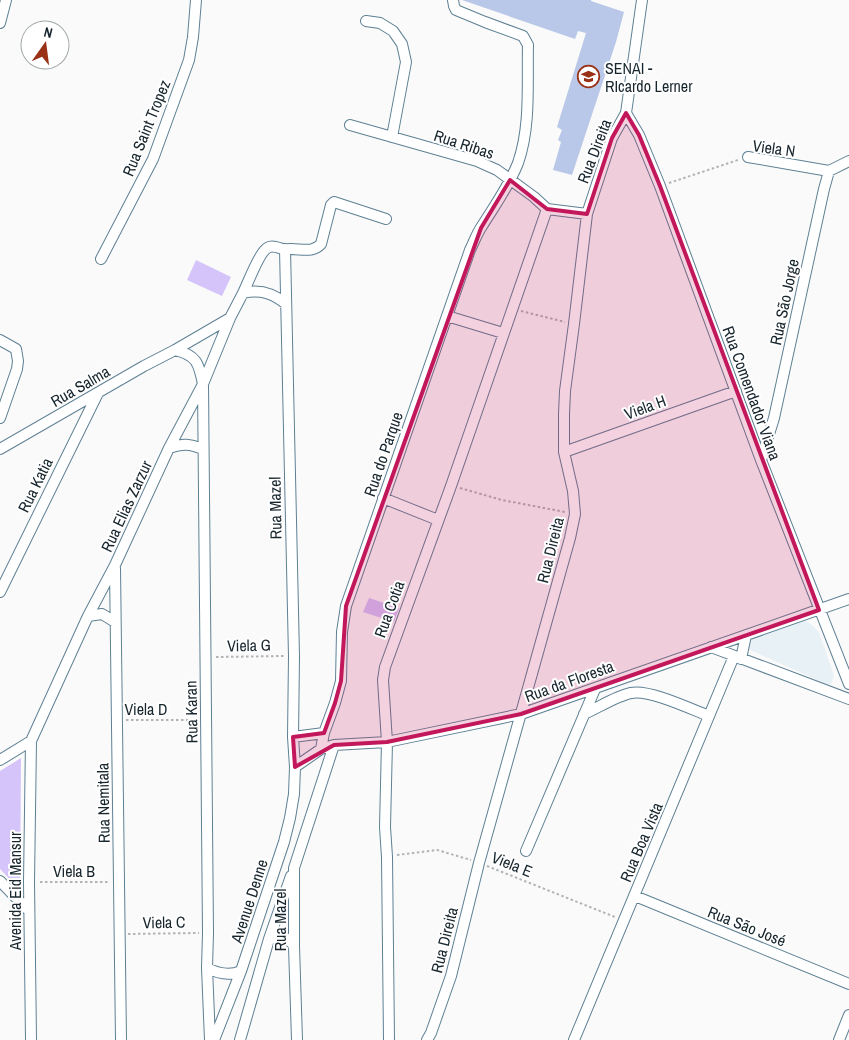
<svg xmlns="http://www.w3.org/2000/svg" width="849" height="1040" font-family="'Archivo Narrow',sans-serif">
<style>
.built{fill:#e8f1f6}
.green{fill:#d4c4fa}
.building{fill:#b9c7e8}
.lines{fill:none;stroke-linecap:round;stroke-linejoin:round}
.minor-casing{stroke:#5e8094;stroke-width:12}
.path{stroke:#b0b4b7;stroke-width:2;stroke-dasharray:2.5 2.5;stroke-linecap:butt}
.minor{stroke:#fff;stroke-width:10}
.marked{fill:#c2185b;fill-opacity:0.2;stroke:#c2185b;stroke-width:4;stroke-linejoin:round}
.labels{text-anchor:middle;stroke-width:4;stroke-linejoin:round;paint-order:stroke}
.poi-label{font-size:16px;fill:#17252d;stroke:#fff;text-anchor:start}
.street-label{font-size:16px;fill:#17252d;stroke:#fff}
</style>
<rect width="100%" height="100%" fill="#fafafa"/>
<path class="built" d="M 802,619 L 811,624 L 819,632 L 834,676 L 831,684 L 826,684 L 746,648 L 748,638 Z"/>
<path class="green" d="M 196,260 L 231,277 L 222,296 L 187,280 Z
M 369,598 L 399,608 L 394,622 L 363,612 Z
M 21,758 L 20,890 L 0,869 L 0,771 Z"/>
<path class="building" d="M 462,0 L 591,0 L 591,1 L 624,12 L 616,42 L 572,175 L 553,170 L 561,142 L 558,140 L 562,130 L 557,127 L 586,33 L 578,31 L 575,39 Z"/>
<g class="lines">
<defs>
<path id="minor" d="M 366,21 L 380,23 L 393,31 L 402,44 L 406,62 L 392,137
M 0,23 L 6,0
M 626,113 L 639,135 L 660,186 L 761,460 L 849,684
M 350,125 L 477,161 L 497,170 L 534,197 L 547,209 L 587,214
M 748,157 L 829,171
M 101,259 L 153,159 L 189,60 L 193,37 L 196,0
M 243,293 C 248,283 258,256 265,250 C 270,244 276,247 283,249 C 287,250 287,249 291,249 C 302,249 313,253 321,244 L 331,205 L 334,202 L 386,219
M 447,316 L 503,333
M 0,340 L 16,349 L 18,361 L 17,369 L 0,418
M 175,350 C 197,355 199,364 203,384 L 208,933 L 207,968 L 210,1040
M 169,448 C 184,443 189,444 203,449
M 0,449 L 144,366 L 175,350 L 230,318
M 564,452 L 736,391
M 761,460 L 774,418 L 824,189 L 829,171 L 849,161
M 383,498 L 438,520
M 115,568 L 121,1040
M 0,592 L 98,393
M 88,616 L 102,614 L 115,622
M 711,647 L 849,699
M 741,659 L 746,635
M 584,714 C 598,708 616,696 631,693 C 649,689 691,709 709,716
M 293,737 L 324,733
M 321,749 L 324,733 L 335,703 L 341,681 L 342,632 L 346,606 L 470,250 C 474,242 477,233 482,226 C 495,205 509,186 518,163 C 531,126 527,83 528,45 L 523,36 L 485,22 L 456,10 L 454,6 L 453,0
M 0,760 L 31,741 L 88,616 L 115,565 L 169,448 L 203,384 L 230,318 L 243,293 C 260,289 273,293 286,304
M 295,767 L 321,749 L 334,745 L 387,742 L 521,714 L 849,599
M 526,851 L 595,689
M 0,881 L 29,911
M 635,896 L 849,984
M 269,939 C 282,936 286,935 294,946
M 207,968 C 219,974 230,976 241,971
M 31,1040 L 29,882 L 31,741
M 214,1040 L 241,971 L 284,842 L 290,818 L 294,794 L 295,767 L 293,737 L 294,656 L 285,249
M 240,1040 L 269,939 L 291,876
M 297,1040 L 294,946 L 294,868 L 334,745
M 389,1040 L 387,857 L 385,827 L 387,742 L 383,680 L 385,667 L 451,486 L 547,209
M 427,1040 L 431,1033 L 451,976 L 479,863 L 570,538 L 575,514 L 573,491 L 564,452 L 564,414 L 565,391 L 574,324 L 587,214 L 612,138 L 626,113 L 642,0
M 574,1040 L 734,656
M 839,1040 L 849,1015"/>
</defs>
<use href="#minor" class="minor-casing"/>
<path class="path" d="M 669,183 L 738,160
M 521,311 L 565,322
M 460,488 L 502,500 L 565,512
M 216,657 L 284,656
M 126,720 L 196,720
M 397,855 L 437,850 L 471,860
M 487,866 L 615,917
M 40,882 L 110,882
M 128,934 L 199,933"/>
<use href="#minor" class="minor"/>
</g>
<path class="marked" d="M 626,113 L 639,135 L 660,186 L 819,610 L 521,714 L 387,742 L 334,745 L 295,767 L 293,737 L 324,733 L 335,703 L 341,681 L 346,606 L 481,228 L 510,180 L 547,209 L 587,214 L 612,138 Z"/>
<defs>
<symbol id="university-ring" viewBox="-11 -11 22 22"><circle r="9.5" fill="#fff" stroke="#993116" stroke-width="1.5"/><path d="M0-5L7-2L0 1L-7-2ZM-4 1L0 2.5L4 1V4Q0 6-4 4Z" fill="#993116"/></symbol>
</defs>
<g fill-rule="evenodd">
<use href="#university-ring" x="576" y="64" width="25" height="25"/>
</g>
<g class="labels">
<g class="poi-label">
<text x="605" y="74">SENAI -<tspan x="605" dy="18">RIcardo Lerner</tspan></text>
</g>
<g class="street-label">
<text transform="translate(146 128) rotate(-68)" y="6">Rua Saint Tropez</text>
<text transform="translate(464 144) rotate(18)" y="6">Rua Ribas</text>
<text transform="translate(774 148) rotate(8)" y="6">Viela N</text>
<text transform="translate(594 151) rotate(-69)" y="6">Rua Direita</text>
<text transform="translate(784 302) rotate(-78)" y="6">Rua São Jorge</text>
<text transform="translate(80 386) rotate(-30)" y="6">Rua Salma</text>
<text transform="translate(752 393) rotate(70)" y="6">Rua Comendador Viana</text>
<text transform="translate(645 407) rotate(-20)" y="6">Viela H</text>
<text transform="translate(383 454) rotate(-71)" y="6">Rua do Parque</text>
<text transform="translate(35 485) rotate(-64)" y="6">Rua Katia</text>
<text transform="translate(126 506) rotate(-65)" y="6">Rua Elias Zarzur</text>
<text transform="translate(275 508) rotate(-91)" y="6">Rua Mazel</text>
<text transform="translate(550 550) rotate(-76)" y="6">Rua Direita</text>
<text transform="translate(389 609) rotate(-70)" y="6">Rua Cotia</text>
<text transform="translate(249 645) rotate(-1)" y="6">Viela G</text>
<text transform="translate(569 681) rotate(-20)" y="6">Rua da Floresta</text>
<text x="146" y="715">Viela D</text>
<text transform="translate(191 712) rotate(-91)" y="6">Rua Karan</text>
<text transform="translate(103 803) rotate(-91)" y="6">Rua Nemitala</text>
<text transform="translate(641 842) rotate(-67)" y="6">Rua Boa Vista</text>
<text transform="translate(512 864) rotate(22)" y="6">Viela E</text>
<text x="74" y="877">Viela B</text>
<text transform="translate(15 891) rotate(-90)" y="6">Avenida Eid Mansur</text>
<text transform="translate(249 901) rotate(-72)" y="6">Avenue Denne</text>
<text transform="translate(280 920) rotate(-90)" y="6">Rua Mazel</text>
<text transform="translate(164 922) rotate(-1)" y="6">Viela C</text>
<text transform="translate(747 926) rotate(22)" y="6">Rua São José</text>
<text transform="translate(444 940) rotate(-76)" y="6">Rua Direita</text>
</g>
</g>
<g transform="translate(45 45) rotate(14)"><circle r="24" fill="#ffffff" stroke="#a2a8ab"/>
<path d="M0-4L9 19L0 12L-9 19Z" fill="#993116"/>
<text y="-8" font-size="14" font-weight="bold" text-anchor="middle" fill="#17252d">N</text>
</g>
</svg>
